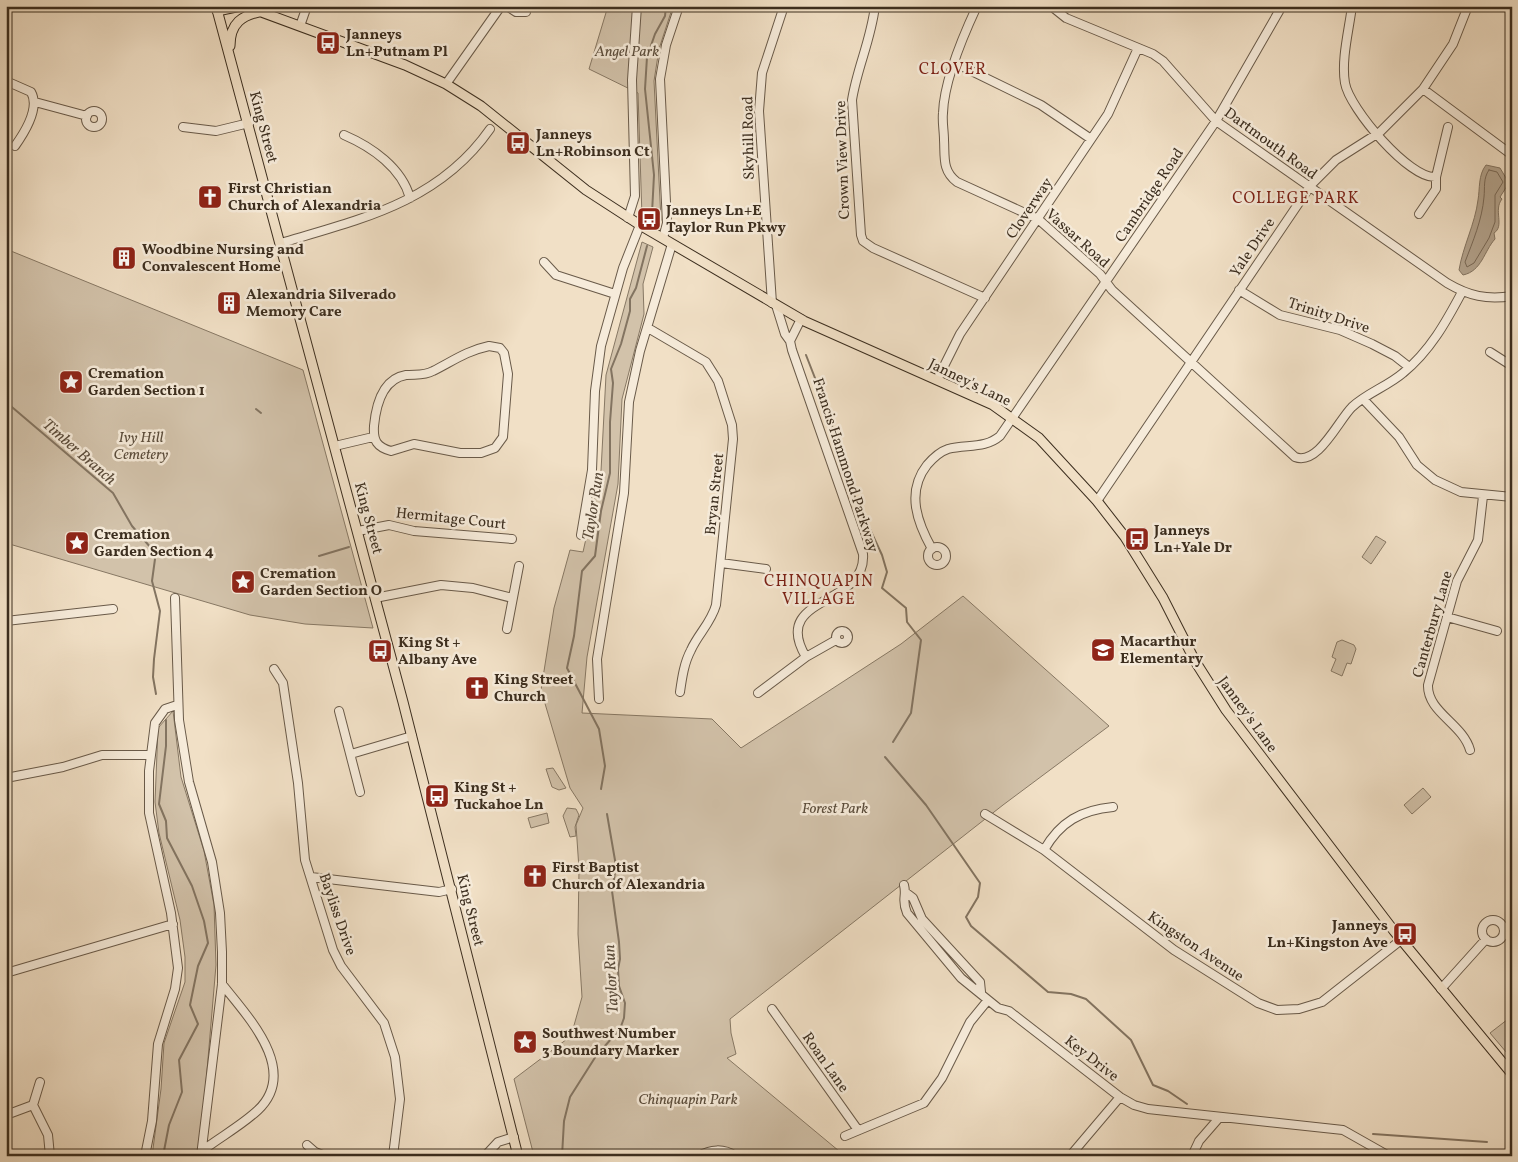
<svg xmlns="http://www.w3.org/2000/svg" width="1518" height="1162" font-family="Vollkorn,serif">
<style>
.green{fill:#d2c2aa;stroke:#877864}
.water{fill:#b3a38d;stroke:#837461}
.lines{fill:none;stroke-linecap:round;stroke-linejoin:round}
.shore{stroke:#786856;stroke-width:1}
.stream{stroke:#837461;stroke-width:2}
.minor-casing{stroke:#695a49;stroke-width:10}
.major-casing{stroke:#3c2e1f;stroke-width:11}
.minor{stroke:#f6ebda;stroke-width:8}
.major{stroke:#f1e0c6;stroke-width:9}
.labels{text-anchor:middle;stroke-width:5;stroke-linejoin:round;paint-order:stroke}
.poi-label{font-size:15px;font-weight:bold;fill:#3c2e1f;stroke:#f6ebda;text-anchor:start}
.park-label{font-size:15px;font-style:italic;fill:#5a4c3b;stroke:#f6ebda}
.street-label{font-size:15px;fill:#3c2e1f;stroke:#f6ebda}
.neighbourhood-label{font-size:16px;letter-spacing:1px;fill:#7a1f14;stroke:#f6ebda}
.water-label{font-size:16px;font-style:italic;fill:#5a4b3a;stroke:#f6ebda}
</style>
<rect width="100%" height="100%" fill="#f1e0c6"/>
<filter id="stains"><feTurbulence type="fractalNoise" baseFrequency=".004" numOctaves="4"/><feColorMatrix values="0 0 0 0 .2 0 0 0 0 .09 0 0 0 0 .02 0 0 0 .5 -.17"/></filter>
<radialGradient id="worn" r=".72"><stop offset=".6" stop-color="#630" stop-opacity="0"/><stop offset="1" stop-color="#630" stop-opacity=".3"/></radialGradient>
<path class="green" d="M 608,6 L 673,6 L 659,49 L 654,81 L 661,220 L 659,224 L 642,217 L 638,93 L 589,69 Z
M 642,242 L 653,247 L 643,284 L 644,314 L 622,399 L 618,484 L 587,657 L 582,713 L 712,719 L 741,748 L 901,644 L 963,596 L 1109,726 L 1003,805 L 730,1019 L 731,1033 L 736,1054 L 727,1058 L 845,1156 L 534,1156 L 514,1079 L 571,1036 L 582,997 L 578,934 L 579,869 L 576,825 L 583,808 L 570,788 L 541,690 L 554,608 L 570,550 L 583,552 L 601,471 L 606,375 Z
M 6,249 L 303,370 L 373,628 L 305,624 L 250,615 L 6,543 Z
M 1376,536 L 1386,542 L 1371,564 L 1362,557 Z
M 1342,640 L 1354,645 L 1356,649 L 1351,664 L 1347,663 L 1342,676 L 1331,671 L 1336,659 L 1332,657 L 1337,642 Z
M 173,711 L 181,777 L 204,851 L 214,905 L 216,965 L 201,1141 L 198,1156 L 152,1156 L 161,1089 L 164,1043 L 185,982 L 185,957 L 180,920 L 159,833 L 155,802 L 158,728 Z
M 553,768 L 566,788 L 559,790 L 552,787 L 546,769 Z
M 1423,788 L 1431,797 L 1412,814 L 1404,805 Z
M 567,808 L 576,809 L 579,815 L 575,827 L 576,836 L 570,837 L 563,816 Z
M 547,813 L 549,823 L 531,828 L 528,818 Z
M 1512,1016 L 1512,1059 L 1490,1033 Z"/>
<path class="water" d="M 1486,165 L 1500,168 L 1509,183 L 1500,197 L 1502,199 C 1493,210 1505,226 1494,233 L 1495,239 C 1484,251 1482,271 1463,275 L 1459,270 C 1463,246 1475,224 1478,200 C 1480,189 1478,175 1486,165 Z"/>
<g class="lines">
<path class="shore" d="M 1489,170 L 1497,172 L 1503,182 L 1495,195 L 1495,222 L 1489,238 L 1474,263 L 1467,267 L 1465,262 C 1473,241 1482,220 1484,197 C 1485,188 1483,178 1489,170 Z"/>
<path class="stream" d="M 652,213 L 654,175 L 645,89 L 647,57 L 655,34 L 665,16 L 666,6
M 806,355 L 831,419 L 836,449 L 855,497 L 882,555 L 887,572 L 882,588 L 906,608 L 907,622 L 921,640 L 911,713 L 893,742
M 6,402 L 113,493 L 132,526 L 151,548 L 155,559 L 152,581 L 160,611 L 154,659 L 153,677 L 156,694
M 256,409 L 261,413
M 319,556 L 349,547
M 885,757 L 926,805 L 980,883 L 978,897 L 966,917 L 971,926 L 1048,992 L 1071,994 L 1086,999 L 1131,1040 L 1153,1085 L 1168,1091 L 1187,1104
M 601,789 L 605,766 L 599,729 L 567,668 L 574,636 L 582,571 L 595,556 L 601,511 L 610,473 L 610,422 L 613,383 L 611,369 L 621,344 L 630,311 L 630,299 L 636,288 L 647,246
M 1373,1134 L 1487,1142
M 163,1156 L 169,1125 L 182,1092 L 179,1060 L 198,1024 L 190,1005 L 198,966 L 208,943 L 204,921 L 192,886 L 167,838 L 166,821 L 159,804 L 166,746 L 166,720
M 562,1156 L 564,1121 L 570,1097 L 596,1056 L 620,1029 L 624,1018 L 625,1003 L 619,986 L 618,969 L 620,959 L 619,942 L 612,891 L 616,866 L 607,814"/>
<defs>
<path id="minor" d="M 507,6 L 516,12 L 526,12
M 875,6 C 871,40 857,68 852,100 L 861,235 L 863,241 L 873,248 L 985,298
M 977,6 C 963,36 944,80 943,113 C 942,122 944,131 944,140 C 945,157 942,171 957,182 L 1038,219 L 1100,274 L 1112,290 L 1295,457 C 1318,466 1338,421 1352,407 C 1367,393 1388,386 1403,373 C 1430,351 1446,322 1462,292
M 1051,6 L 1066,18 L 1153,54 L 1163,61 L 1216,121 L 1447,283 C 1469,296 1487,300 1512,296
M 1352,6 C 1349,30 1341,60 1345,83 C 1349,108 1410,180 1436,177
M 300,26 L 307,6
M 955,63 L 1041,105 L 1091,139
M 6,81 L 31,92 C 40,108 25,132 15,146
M 446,84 L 501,6
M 1423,89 L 1512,155
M 35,102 L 87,116
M86 119a8 8 0 1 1 16 0a8 8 0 1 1-16 0Z
M 183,127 L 216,131 L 249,123
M 344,135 C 372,147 402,168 410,198
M 1419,214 L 1436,189 L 1436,177 L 1448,127
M 628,218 L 635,196 L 632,80 L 637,6
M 663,238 L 667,223 L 660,79 L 666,45 L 679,6
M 281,243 C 362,219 439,202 490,129
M 544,262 L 556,275 L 615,294
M 1239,290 L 1280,315 L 1340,330 L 1372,344 L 1395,356 L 1409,367
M 772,303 L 759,111 L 762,73 L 784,6
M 776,305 L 785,334 L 790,341
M 801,319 L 790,341 L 792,350 L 863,554 C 867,607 769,595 806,657
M 648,328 L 706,362 L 718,381 L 732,425 L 733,439 L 716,605 C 711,623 698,634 691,650 C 684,663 682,678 680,692
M 489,346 L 500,348 L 504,353 L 508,374 L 503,437 L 495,448 L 481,453 L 460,453 L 414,444 L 391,451 C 377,447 373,441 374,426 C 376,405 382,379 406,375 C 416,374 424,376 433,371 C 453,361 466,351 489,346 Z
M 1490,352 L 1512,366
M 937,380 L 960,334 L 1108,114 L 1138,48
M 1363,399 L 1399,437 L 1417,465 L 1435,480 L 1461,492 L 1512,497
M 335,446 L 373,437
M 1097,501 L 1311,185 L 1336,160 L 1380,132 L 1423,89 L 1453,44 L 1468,6
M 358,531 L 389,525 L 414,531 L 512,539
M 581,535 L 592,470 L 595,391 L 601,346 L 623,268 L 640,225
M928 556a9 9 0 1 1 18 0a9 9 0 1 1-18 0Z
M 932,549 C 917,522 906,492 927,465 C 933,458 939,452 948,449 C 966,444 985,449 1000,436 L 1216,121 L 1282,6
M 721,563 L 766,569
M 175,598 L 179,720 L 189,782 L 212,862 L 220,913 L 222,952 L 222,984 L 201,1156
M 375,598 L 441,585 L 473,588 L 512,598
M 1447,617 L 1497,631
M 6,621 L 113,609
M 507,629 L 519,566
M836 637a6 6 0 1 1 12 0a6 6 0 1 1-12 0Z
M 274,669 L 283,683 L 298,783 L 305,860 L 333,950 L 341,966 L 384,1023 L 395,1057 L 400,1099 L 393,1156
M 758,693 L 806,657 L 836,640
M 599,699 L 597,659 L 624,493 L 629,402 L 640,351 L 672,244
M 339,711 L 360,792
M 1470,750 C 1463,724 1427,712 1428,685 L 1457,581 L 1478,540 L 1483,496
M 351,754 L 412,736
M 6,778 L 63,767 L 102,755 L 150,755
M 985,814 L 1044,850 L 1174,950 L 1258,1003 L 1277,1010 L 1299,1009 L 1322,1002 L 1401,940
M 1044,850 C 1060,822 1081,810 1113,807
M 311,877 L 439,892 L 452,889
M 904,885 C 907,897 901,899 907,913 L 961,978 L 998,1008 L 1009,1011 L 1120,1097 L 1134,1105 L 1148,1109 L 1343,1130 L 1389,1156
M 905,892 L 913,898 L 922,919 L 980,982 L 981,992
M1482 931a11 11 0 1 1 22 0a11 11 0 1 1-22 0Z
M 6,973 L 173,924
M 1441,989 L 1486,939
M 772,1009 L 858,1130
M 33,1105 L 48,1135 L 50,1156
M 6,1115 L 33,1105 L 40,1082
M 845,1136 L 924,1103 L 942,1078 L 970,1022 L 988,1000
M 307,1145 L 315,1152 L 325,1156
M 202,1151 C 220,1137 241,1126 258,1110 C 300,1070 247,1016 222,984
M 145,1156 L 152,1121 L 158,1044 L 175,989 L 178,968 L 171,913 L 149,813 L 149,771 L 155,723 L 165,709 L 177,705
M 485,1156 L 498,1142 L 514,1137
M 699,1156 C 710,1149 724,1148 735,1156
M 1070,1156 L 1120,1097
M 1192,1156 L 1199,1141 L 1219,1118"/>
<path id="major" d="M 216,6 L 403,702 L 518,1156
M 245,6 L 405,65 L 446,84 L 481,106 L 586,190 L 640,225 L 804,321 L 993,405 L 1039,438 L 1097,501 L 1125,537 L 1163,598 L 1195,661 L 1226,710 L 1394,931 L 1512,1074
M 217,11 L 241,6
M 230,46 C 230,23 242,15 263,11"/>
</defs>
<use href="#minor" class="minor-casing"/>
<use href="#major" class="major-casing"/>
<use href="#minor" class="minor"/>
<use href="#major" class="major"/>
</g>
<defs>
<symbol id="bus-square" viewBox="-11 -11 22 22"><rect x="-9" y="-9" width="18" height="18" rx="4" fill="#8f2418" stroke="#f6ebda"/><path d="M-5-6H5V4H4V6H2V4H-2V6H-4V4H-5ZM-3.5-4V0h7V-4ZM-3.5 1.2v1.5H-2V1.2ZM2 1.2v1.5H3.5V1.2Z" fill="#fff"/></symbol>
<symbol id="church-square" viewBox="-11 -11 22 22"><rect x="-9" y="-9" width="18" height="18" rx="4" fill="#8f2418" stroke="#f6ebda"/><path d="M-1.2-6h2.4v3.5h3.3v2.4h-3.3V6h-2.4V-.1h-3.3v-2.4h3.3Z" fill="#fff"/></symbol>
<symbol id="building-square" viewBox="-11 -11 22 22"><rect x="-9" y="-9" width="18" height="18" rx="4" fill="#8f2418" stroke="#f6ebda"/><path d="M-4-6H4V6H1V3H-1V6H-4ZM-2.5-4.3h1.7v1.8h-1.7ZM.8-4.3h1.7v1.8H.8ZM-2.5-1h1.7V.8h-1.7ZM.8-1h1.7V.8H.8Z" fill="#fff"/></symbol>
<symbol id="sight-square" viewBox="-11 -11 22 22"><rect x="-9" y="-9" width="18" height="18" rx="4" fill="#8f2418" stroke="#f6ebda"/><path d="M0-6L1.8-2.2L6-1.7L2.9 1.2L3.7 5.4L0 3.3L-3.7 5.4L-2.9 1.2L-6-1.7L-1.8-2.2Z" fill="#fff"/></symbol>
<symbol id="school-square" viewBox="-11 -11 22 22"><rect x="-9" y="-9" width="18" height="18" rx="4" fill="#8f2418" stroke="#f6ebda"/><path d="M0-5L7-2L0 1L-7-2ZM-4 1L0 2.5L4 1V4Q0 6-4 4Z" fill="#fff"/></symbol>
</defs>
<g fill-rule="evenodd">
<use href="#bus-square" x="314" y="29" width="28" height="28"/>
<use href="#bus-square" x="504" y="129" width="28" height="28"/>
<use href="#church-square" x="196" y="183" width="28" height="28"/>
<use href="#bus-square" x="635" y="205" width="28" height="28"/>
<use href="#building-square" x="110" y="244" width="28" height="28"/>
<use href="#building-square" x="215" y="289" width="28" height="28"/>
<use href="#sight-square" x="57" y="368" width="28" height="28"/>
<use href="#bus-square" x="1123" y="525" width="28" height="28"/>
<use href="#sight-square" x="63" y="529" width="28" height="28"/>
<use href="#sight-square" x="229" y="568" width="28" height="28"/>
<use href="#school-square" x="1089" y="636" width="28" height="28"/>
<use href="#bus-square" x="366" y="637" width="28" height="28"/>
<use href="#church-square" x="463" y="674" width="28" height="28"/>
<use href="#bus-square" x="423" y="782" width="28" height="28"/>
<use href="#church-square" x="521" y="862" width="28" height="28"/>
<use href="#bus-square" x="1391" y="920" width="28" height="28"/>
<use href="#sight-square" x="511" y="1028" width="28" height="28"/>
</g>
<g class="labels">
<g class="poi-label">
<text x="346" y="39">Janneys<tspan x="346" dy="17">Ln+Putnam Pl</tspan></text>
<text x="536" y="139">Janneys<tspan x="536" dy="17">Ln+Robinson Ct</tspan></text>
<text x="228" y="193">First Christian<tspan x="228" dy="17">Church of Alexandria</tspan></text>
<text x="666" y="215">Janneys Ln+E<tspan x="666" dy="17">Taylor Run Pkwy</tspan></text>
<text x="142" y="254">Woodbine Nursing and<tspan x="142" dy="17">Convalescent Home</tspan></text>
<text x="246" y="299">Alexandria Silverado<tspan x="246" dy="17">Memory Care</tspan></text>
<text x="88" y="378">Cremation<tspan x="88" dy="17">Garden Section 1</tspan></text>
<text x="1154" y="535">Janneys<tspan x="1154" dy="17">Ln+Yale Dr</tspan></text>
<text x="94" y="539">Cremation<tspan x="94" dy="17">Garden Section 4</tspan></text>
<text x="260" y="578">Cremation<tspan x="260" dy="17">Garden Section O</tspan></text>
<text x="1120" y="646">Macarthur<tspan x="1120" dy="17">Elementary</tspan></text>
<text x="398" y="647">King St +<tspan x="398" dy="17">Albany Ave</tspan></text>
<text x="494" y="684">King Street<tspan x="494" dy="17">Church</tspan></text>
<text x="454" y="792">King St +<tspan x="454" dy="17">Tuckahoe Ln</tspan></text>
<text x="552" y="872">First Baptist<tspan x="552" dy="17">Church of Alexandria</tspan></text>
<text x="1388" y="930" text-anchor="end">Janneys<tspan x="1388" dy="17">Ln+Kingston Ave</tspan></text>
<text x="542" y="1038">Southwest Number<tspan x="542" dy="17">3 Boundary Marker</tspan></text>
</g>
<g class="park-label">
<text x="627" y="56">Angel Park</text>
<text x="141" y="442">Ivy Hill<tspan x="141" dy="17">Cemetery</tspan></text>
<text x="835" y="813">Forest Park</text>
<text x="688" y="1104">Chinquapin Park</text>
</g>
<g class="street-label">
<text transform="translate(264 127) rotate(75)" y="5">King Street</text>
<text transform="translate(748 138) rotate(-91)" y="5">Skyhill Road</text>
<text transform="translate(1271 143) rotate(36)" y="5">Dartmouth Road</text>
<text transform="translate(842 160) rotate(-92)" y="5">Crown View Drive</text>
<text transform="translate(1149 195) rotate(-56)" y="5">Cambridge Road</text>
<text transform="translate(1029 208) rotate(-56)" y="5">Cloverway</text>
<text transform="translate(1078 238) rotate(42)" y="5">Vassar Road</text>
<text transform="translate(1252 247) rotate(-56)" y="5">Yale Drive</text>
<text transform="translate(1329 315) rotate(18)" y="5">Trinity Drive</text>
<text transform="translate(970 382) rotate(26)" y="5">Janney's Lane</text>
<text transform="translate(846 465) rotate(72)" y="5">Francis Hammond Parkway</text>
<text transform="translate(714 494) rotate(-84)" y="5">Bryan Street</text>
<text transform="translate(369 518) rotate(75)" y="5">King Street</text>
<text transform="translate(451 518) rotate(6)" y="5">Hermitage Court</text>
<text transform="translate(1432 624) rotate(-74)" y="5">Canterbury Lane</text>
<text transform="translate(1248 714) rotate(54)" y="5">Janney's Lane</text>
<text transform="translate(471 910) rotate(76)" y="5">King Street</text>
<text transform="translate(338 914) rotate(71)" y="5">Bayliss Drive</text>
<text transform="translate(1196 946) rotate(34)" y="5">Kingston Avenue</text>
<text transform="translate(1092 1058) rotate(38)" y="5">Key Drive</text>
<text transform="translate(826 1062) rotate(55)" y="5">Roan Lane</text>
</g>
<g class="neighbourhood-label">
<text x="953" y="74">CLOVER</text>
<text x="1296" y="203">COLLEGE PARK</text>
<text x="819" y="586">CHINQUAPIN<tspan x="819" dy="18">VILLAGE</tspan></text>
</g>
<g class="water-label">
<text transform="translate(80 451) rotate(41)" y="6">Timber Branch</text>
<text transform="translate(592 506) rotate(-81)" y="6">Taylor Run</text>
<text transform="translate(610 979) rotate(-93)" y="6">Taylor Run</text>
</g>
</g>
<rect width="1518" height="1162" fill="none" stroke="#f1e0c6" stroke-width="25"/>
<rect x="8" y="8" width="1503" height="1147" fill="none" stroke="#3c2e1f" stroke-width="2.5"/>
<rect x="12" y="12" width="1493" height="1137" fill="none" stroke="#3c2e1f"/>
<rect width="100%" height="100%" filter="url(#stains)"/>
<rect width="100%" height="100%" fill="url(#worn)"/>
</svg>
